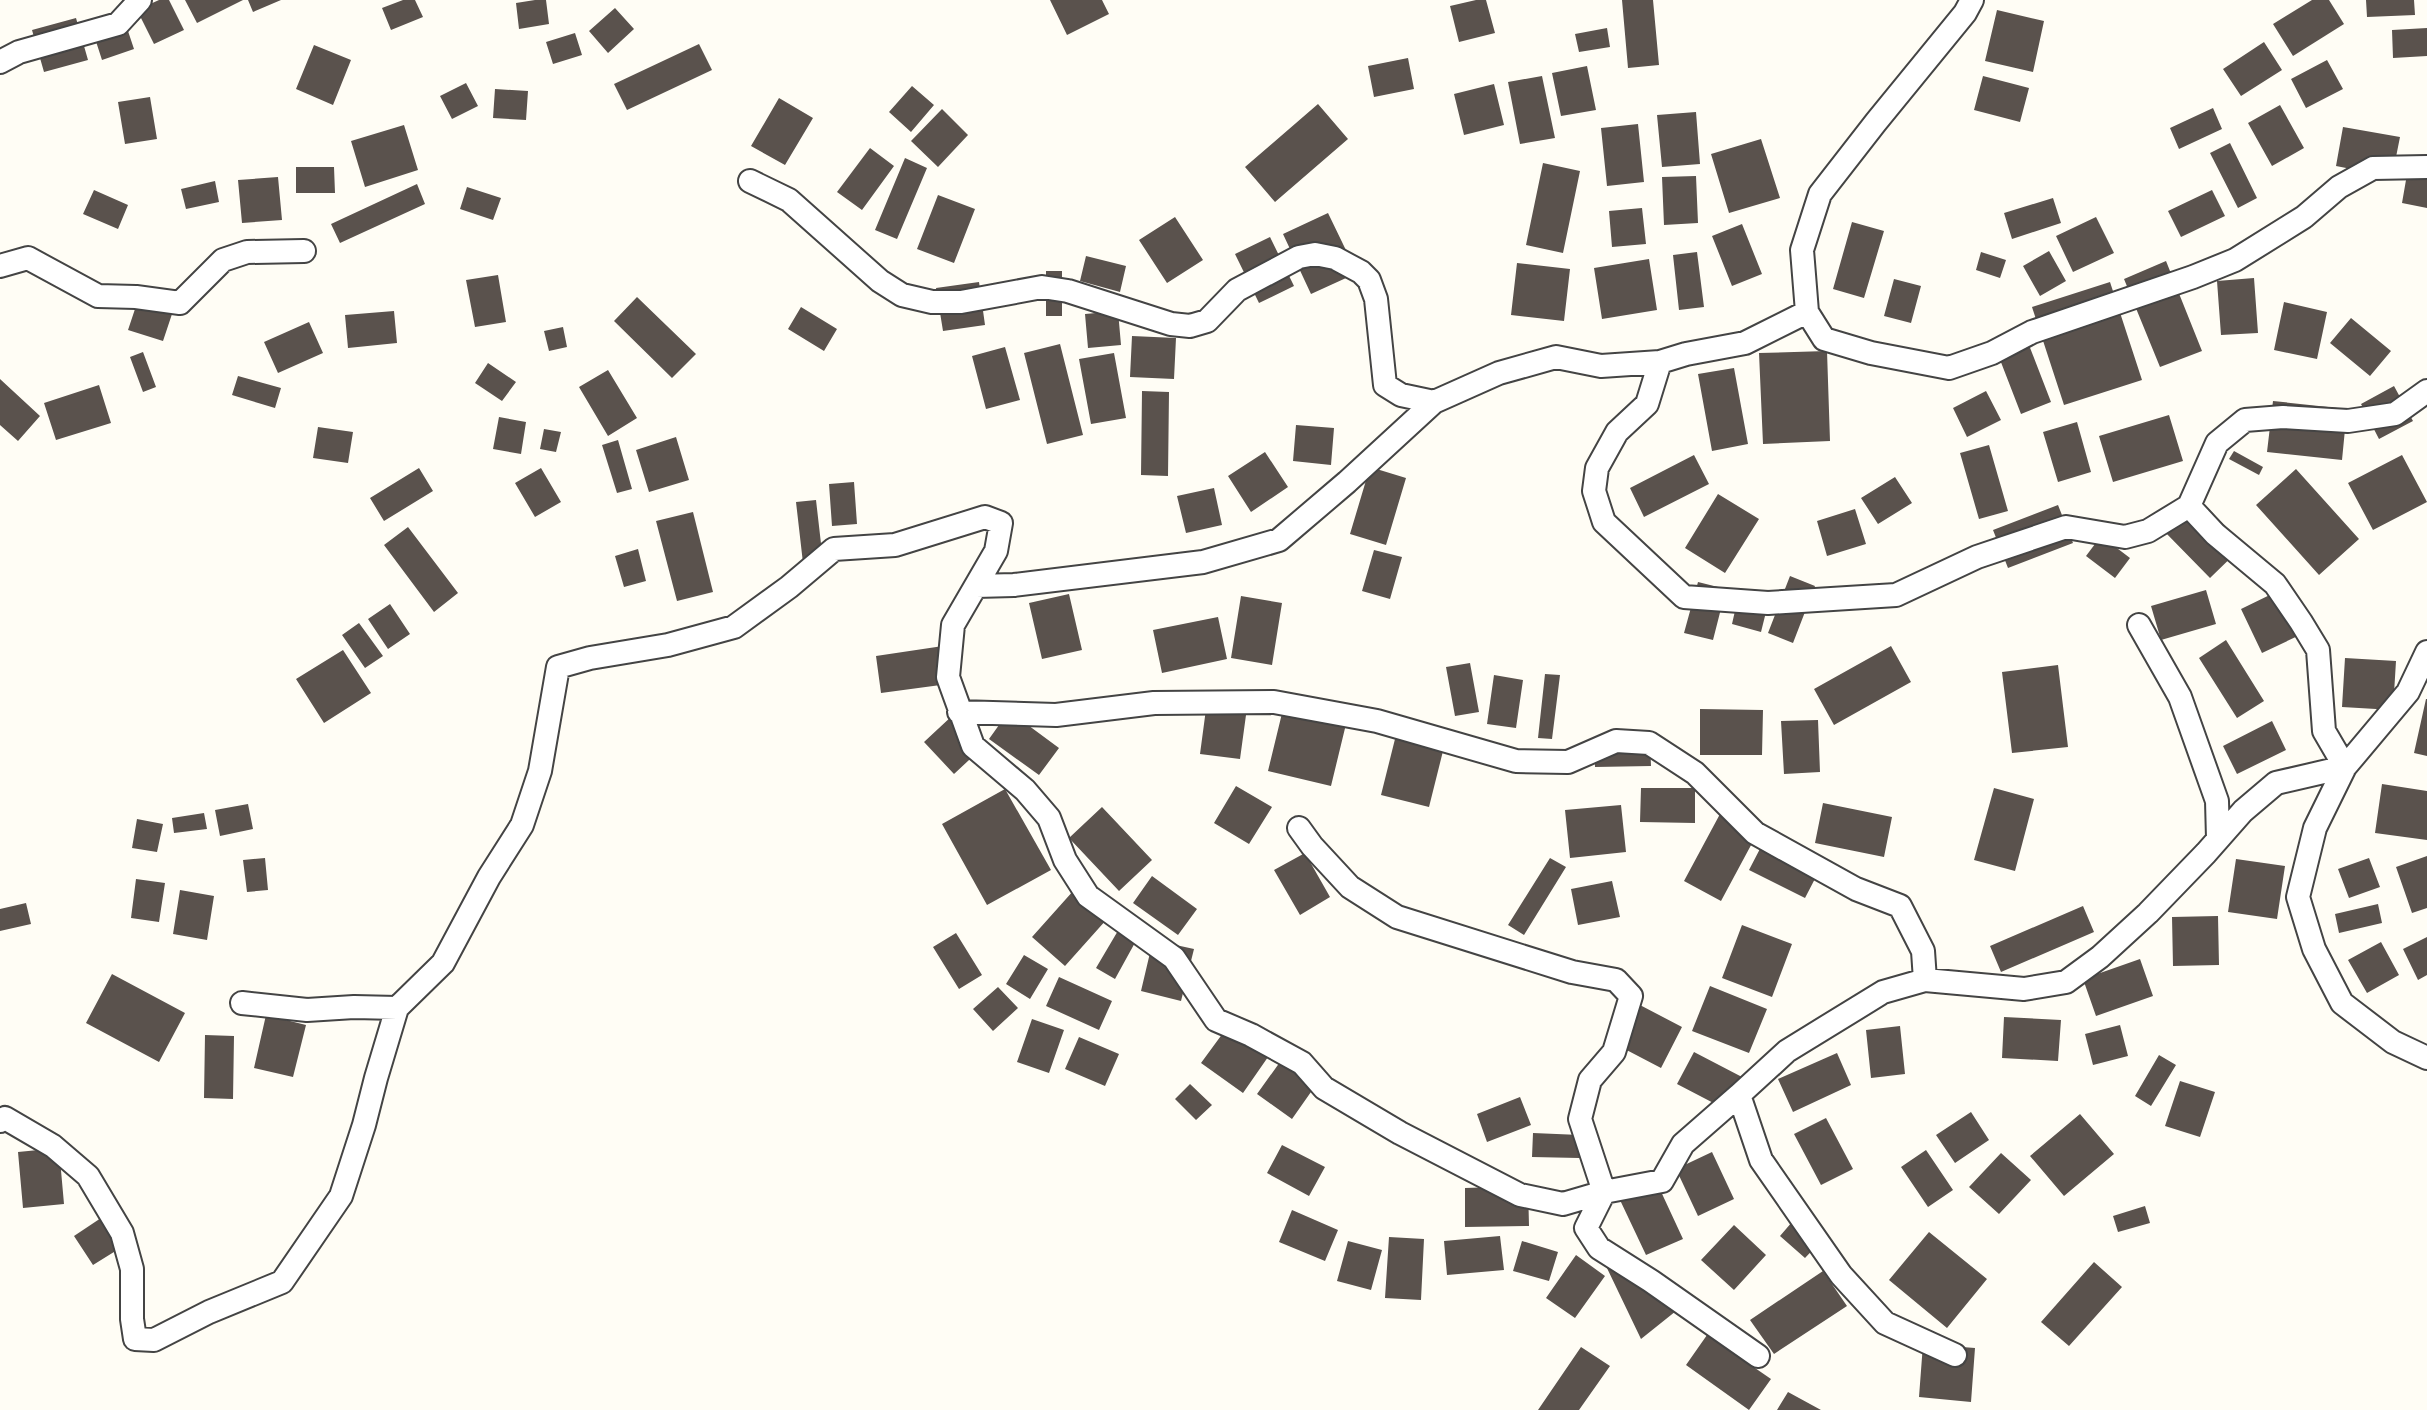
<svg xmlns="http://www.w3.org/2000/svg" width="2427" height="1410" font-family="'IBM Plex Serif',serif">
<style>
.building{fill:#5a524d}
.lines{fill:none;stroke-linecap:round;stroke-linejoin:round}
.street-casing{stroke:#444;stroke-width:26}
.street{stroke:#fff;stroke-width:22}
</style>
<rect width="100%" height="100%" fill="#fffdf5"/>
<path class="building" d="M 159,0 L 169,0 L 184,30 L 154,44 L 137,10 Z
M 185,0 L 243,0 L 197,23 Z
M 248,0 L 281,0 L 253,12 Z
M 403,0 L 415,0 L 423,17 L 391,30 L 382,8 Z
M 535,0 L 546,0 L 549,24 L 519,29 L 516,3 Z
M 1050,0 L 1102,0 L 1109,14 L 1067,35 Z
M 1476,0 L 1486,0 L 1495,33 L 1459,42 L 1450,6 Z
M 1622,0 L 1653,0 L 1659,65 L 1628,68 Z
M 2312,0 L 2329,0 L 2344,24 L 2293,56 L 2273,24 Z
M 2366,0 L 2414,0 L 2415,15 L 2367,17 Z
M 615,8 L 634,29 L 608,53 L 589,31 Z
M 1997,10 L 2044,21 L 2033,72 L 1985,61 Z
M 122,13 L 134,49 L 102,60 L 90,23 Z
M 76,18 L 88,60 L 44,72 L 32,30 Z
M 1607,28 L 1610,47 L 1579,52 L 1575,34 Z
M 2427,28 L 2427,56 L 2393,58 L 2392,30 Z
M 575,33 L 582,55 L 553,64 L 546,42 Z
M 2264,42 L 2282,70 L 2241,96 L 2223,69 Z
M 699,44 L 712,70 L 627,110 L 614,84 Z
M 314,45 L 351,60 L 333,105 L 296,89 Z
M 1408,58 L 1414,89 L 1374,97 L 1368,66 Z
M 2327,60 L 2343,89 L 2306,108 L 2291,79 Z
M 1587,66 L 1596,110 L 1561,116 L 1552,73 Z
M 1542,76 L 1555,138 L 1520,144 L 1508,82 Z
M 1983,76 L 2029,88 L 2020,122 L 1974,110 Z
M 466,83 L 478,106 L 452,119 L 440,96 Z
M 1494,84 L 1504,125 L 1464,135 L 1454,94 Z
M 912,86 L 934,105 L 911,132 L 889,112 Z
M 495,89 L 528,91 L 526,120 L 493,118 Z
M 150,97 L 157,139 L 125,144 L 118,102 Z
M 779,98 L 813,118 L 785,165 L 751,146 Z
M 1318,104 L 1348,139 L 1275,202 L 1245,167 Z
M 2280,105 L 2304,148 L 2272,166 L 2248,123 Z
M 2213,108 L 2222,129 L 2179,149 L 2170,128 Z
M 942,109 L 968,135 L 938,167 L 911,141 Z
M 1696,112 L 1700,164 L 1662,167 L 1657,115 Z
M 1638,124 L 1644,182 L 1607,186 L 1601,128 Z
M 404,125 L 418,170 L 365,187 L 351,141 Z
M 2343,127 L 2400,137 L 2392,177 L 2336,166 Z
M 1761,139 L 1780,198 L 1729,213 L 1711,154 Z
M 2230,143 L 2257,198 L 2238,208 L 2210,153 Z
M 870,148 L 894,166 L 862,210 L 837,192 Z
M 2410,157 L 2427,160 L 2427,208 L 2402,203 Z
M 905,158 L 927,168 L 897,239 L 875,230 Z
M 1543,163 L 1580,171 L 1563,253 L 1526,245 Z
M 296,167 L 334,167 L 335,193 L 296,193 Z
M 1696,176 L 1698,223 L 1664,225 L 1662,177 Z
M 278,177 L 282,220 L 242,223 L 238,180 Z
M 215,181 L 219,202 L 186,209 L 181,189 Z
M 417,184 L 425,204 L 340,243 L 331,224 Z
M 467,187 L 501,198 L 493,220 L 460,209 Z
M 94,190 L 128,205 L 118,229 L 83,214 Z
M 2212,190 L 2225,216 L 2181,237 L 2168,211 Z
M 938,195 L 975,209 L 954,263 L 917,249 Z
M 2053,198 L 2061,223 L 2012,239 L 2004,213 Z
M 1642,208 L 1646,244 L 1612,247 L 1609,211 Z
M 1328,213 L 1357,273 L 1311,294 L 1283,234 Z
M 1175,217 L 1203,260 L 1167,283 L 1139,240 Z
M 2096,217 L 2114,253 L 2073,272 L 2056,236 Z
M 1852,222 L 1884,231 L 1864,298 L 1833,289 Z
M 1742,224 L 1762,274 L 1732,286 L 1712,236 Z
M 1270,237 L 1294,286 L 1259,303 L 1235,254 Z
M 2049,251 L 2066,281 L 2040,296 L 2023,266 Z
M 1697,252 L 1704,307 L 1679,310 L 1673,255 Z
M 1981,252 L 2006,260 L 2000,278 L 1976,270 Z
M 1086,256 L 1126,266 L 1120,292 L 1080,281 Z
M 1649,259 L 1657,310 L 1602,319 L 1594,268 Z
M 2166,261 L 2202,351 L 2160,367 L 2124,279 Z
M 1517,263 L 1570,269 L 1564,321 L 1511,315 Z
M 1046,271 L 1062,271 L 1062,316 L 1046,316 Z
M 498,275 L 506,322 L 475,327 L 466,280 Z
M 2254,278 L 2258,333 L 2221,335 L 2217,281 Z
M 1894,279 L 1921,286 L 1911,323 L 1884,316 Z
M 979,282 L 985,325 L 943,331 L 936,288 Z
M 2110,282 L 2142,380 L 2064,405 L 2032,307 Z
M 139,297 L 174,308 L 163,341 L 128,330 Z
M 637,297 L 696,354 L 672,378 L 614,321 Z
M 2284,302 L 2327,312 L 2317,359 L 2274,350 Z
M 801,307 L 837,329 L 824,351 L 788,329 Z
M 394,311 L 397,343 L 348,348 L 345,315 Z
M 1118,311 L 1121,345 L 1088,348 L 1085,314 Z
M 2351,318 L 2391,351 L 2370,376 L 2330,343 Z
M 309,322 L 323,353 L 278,373 L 264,342 Z
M 563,327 L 567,347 L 549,351 L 544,331 Z
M 2022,327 L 2051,402 L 2021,414 L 1992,339 Z
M 1132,336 L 1176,338 L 1174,379 L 1130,377 Z
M 1060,344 L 1083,435 L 1047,444 L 1024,353 Z
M 1005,347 L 1020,400 L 986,409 L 972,356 Z
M 1827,351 L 1830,441 L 1763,444 L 1759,353 Z
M 143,352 L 156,387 L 143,392 L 130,357 Z
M 1114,353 L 1126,418 L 1091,424 L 1079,359 Z
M 488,363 L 516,382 L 502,401 L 475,383 Z
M 1734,368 L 1748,444 L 1712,451 L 1698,374 Z
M 608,370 L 637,418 L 608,436 L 579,387 Z
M 238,376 L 281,388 L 275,408 L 232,395 Z
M 0,379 L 40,416 L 18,441 L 0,425 Z
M 99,385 L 111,423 L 56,440 L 44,403 Z
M 2394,386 L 2413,421 L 2379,439 L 2361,404 Z
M 1142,391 L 1169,392 L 1168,476 L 1141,475 Z
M 1986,391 L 2001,420 L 1967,437 L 1953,408 Z
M 2273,401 L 2347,409 L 2342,460 L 2267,452 Z
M 2169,415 L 2183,461 L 2113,482 L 2099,436 Z
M 499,417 L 526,422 L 521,454 L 493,449 Z
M 2077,422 L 2091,472 L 2058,482 L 2043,432 Z
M 1296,425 L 1334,428 L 1331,465 L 1293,461 Z
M 318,427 L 353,432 L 348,463 L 313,458 Z
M 544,429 L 561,432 L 556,452 L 540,449 Z
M 676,437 L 689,480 L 649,492 L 636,450 Z
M 618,440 L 632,489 L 617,493 L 602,445 Z
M 1989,445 L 2008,511 L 1979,519 L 1960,453 Z
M 2234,451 L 2263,467 L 2259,475 L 2229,459 Z
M 1265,452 L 1288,487 L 1251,512 L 1228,476 Z
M 1694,455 L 1709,484 L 1644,517 L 1630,488 Z
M 2402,455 L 2427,502 L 2373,530 L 2348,483 Z
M 1370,467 L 1406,478 L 1386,545 L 1350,534 Z
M 419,468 L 433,491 L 384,521 L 370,498 Z
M 541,468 L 561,502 L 535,517 L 515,483 Z
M 2296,469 L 2359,539 L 2319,575 L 2256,505 Z
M 1895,477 L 1912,503 L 1878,524 L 1861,498 Z
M 854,482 L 857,524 L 832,526 L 829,484 Z
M 1214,488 L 1222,525 L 1186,533 L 1177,496 Z
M 1718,494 L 1759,519 L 1725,573 L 1685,548 Z
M 2197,497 L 2244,545 L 2210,578 L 2163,530 Z
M 816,500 L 823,561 L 803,563 L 796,502 Z
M 2058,505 L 2073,543 L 2008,568 L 1993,530 Z
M 1855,509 L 1866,544 L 1827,556 L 1817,521 Z
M 693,512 L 713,592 L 677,601 L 656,521 Z
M 408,527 L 458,593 L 434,612 L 384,545 Z
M 2101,536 L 2130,558 L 2115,578 L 2086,556 Z
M 638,549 L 646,581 L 624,587 L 615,556 Z
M 1374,550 L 1402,557 L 1390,599 L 1362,591 Z
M 1790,576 L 1815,586 L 1793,643 L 1768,633 Z
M 1698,582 L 1726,589 L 1713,640 L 1684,633 Z
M 1740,589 L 1770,596 L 1761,632 L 1732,624 Z
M 2206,590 L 2216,624 L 2161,640 L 2151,606 Z
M 2280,590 L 2302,634 L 2262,653 L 2241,609 Z
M 1069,594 L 1082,650 L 1042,659 L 1029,603 Z
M 1241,596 L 1282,603 L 1272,665 L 1231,658 Z
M 390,604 L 410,634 L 388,649 L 368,619 Z
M 1218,617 L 1227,659 L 1162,673 L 1153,630 Z
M 359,623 L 383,656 L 365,668 L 342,635 Z
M 2226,640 L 2264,701 L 2237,718 L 2199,658 Z
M 943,646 L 948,684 L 881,693 L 876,656 Z
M 1891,646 L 1911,682 L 1834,725 L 1814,689 Z
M 343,650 L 371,693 L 324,723 L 296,679 Z
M 2345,658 L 2396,661 L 2393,710 L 2342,707 Z
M 1470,663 L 1479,712 L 1455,716 L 1446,667 Z
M 2058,665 L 2068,747 L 2012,753 L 2002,672 Z
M 1545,674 L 1560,675 L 1552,739 L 1538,738 Z
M 1494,675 L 1523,680 L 1516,728 L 1487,724 Z
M 2426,699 L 2427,699 L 2427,756 L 2414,753 Z
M 1284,705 L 1347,720 L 1331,786 L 1268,771 Z
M 1206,709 L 1246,715 L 1240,759 L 1200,754 Z
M 1700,709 L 1763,710 L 1762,755 L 1700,755 Z
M 1009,711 L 1059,748 L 1039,775 L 989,739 Z
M 953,715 L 983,747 L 954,774 L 924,742 Z
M 1818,720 L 1820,772 L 1784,774 L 1781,721 Z
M 2272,721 L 2286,750 L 2237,774 L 2223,746 Z
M 1399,723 L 1447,735 L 1429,807 L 1381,795 Z
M 1650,739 L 1651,766 L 1595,767 L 1594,740 Z
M 2382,784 L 2427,791 L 2427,840 L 2375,833 Z
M 1236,786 L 1272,807 L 1249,844 L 1214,823 Z
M 1641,788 L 1695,788 L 1695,823 L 1640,822 Z
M 1994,788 L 2034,799 L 2015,871 L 1974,860 Z
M 1005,789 L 1051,870 L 987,905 L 942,824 Z
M 1823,803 L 1892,817 L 1884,857 L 1815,843 Z
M 248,804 L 253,829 L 220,836 L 215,810 Z
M 1621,805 L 1626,852 L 1570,858 L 1565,810 Z
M 1102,807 L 1152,860 L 1119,891 L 1069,838 Z
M 204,813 L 207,829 L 174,833 L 172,818 Z
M 1720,814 L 1757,834 L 1721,901 L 1684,881 Z
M 137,819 L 163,824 L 157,852 L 132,848 Z
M 1763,843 L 1819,871 L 1805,898 L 1749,870 Z
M 1305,853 L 1330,897 L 1300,915 L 1274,870 Z
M 2427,856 L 2427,908 L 2412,913 L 2396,867 Z
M 265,858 L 268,890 L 247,892 L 243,860 Z
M 1550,858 L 1566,867 L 1524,935 L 1508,925 Z
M 2369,858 L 2380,887 L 2349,898 L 2338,869 Z
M 2236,859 L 2285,866 L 2277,919 L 2228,912 Z
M 1152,876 L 1197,909 L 1178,935 L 1133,903 Z
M 136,879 L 165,883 L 159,922 L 131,918 Z
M 1612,881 L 1620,917 L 1578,925 L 1571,889 Z
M 180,890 L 214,896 L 207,940 L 173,934 Z
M 1074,890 L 1107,919 L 1065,966 L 1032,937 Z
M 26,903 L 31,924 L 0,931 L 0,909 Z
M 2378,904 L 2382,923 L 2339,933 L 2335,914 Z
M 2083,906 L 2094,932 L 2001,972 L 1990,946 Z
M 2218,916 L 2219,965 L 2173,966 L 2172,917 Z
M 1742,925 L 1792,944 L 1772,997 L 1722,978 Z
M 1119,929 L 1137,939 L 1115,979 L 1096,968 Z
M 956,933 L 982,975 L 959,989 L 933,947 Z
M 2427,937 L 2427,975 L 2418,980 L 2403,949 Z
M 1153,940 L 1194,949 L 1181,1001 L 1141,991 Z
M 2381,942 L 2399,975 L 2367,993 L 2348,960 Z
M 1024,955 L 1048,969 L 1030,999 L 1006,984 Z
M 2140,959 L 2153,996 L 2096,1016 L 2083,979 Z
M 112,974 L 185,1013 L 159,1062 L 86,1023 Z
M 1059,977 L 1112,1001 L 1099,1030 L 1046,1006 Z
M 1710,986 L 1767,1009 L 1749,1053 L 1692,1031 Z
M 998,987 L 1018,1008 L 993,1031 L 973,1009 Z
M 1638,1004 L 1682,1027 L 1661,1068 L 1617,1045 Z
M 266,1015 L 306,1025 L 293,1077 L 254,1068 Z
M 2004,1017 L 2061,1020 L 2058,1061 L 2002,1058 Z
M 1234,1018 L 1275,1047 L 1243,1093 L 1201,1063 Z
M 1032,1019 L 1064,1030 L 1049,1073 L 1017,1062 Z
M 2120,1025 L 2128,1056 L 2093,1065 L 2085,1034 Z
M 1900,1026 L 1905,1074 L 1871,1078 L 1866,1030 Z
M 205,1035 L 234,1036 L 233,1099 L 204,1098 Z
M 1079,1037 L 1119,1054 L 1105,1086 L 1065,1069 Z
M 1290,1048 L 1325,1072 L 1292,1119 L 1257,1094 Z
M 1694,1052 L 1742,1077 L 1725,1109 L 1677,1084 Z
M 1837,1053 L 1851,1085 L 1793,1112 L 1778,1079 Z
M 2159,1055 L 2176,1065 L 2151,1106 L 2135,1096 Z
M 2180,1081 L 2215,1092 L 2200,1137 L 2165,1126 Z
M 1190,1084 L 1212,1105 L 1196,1120 L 1175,1099 Z
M 1520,1097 L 1531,1125 L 1487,1142 L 1477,1114 Z
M 1971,1112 L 1989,1140 L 1955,1163 L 1936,1135 Z
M 2080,1114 L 2114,1154 L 2064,1196 L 2030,1156 Z
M 1826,1118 L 1853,1169 L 1821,1185 L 1794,1134 Z
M 1533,1133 L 1580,1135 L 1579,1158 L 1532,1157 Z
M 1282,1145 L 1325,1167 L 1309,1196 L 1267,1173 Z
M 59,1148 L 64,1204 L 23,1208 L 18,1152 Z
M 1926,1150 L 1953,1190 L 1928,1207 L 1901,1167 Z
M 1712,1152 L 1734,1199 L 1698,1216 L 1676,1169 Z
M 2001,1153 L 2031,1180 L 1999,1214 L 1969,1187 Z
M 1657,1183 L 1683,1239 L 1646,1255 L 1620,1200 Z
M 1528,1186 L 1529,1226 L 1465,1227 L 1465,1188 Z
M 2145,1206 L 2150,1223 L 2118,1232 L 2113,1216 Z
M 1292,1210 L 1338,1230 L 1325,1261 L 1279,1242 Z
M 110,1212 L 130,1242 L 93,1265 L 74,1236 Z
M 1798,1215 L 1824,1238 L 1805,1258 L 1780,1236 Z
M 1734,1225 L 1766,1255 L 1734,1290 L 1701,1260 Z
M 1929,1232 L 1987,1279 L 1947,1328 L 1889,1280 Z
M 1500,1236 L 1504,1270 L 1447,1275 L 1444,1241 Z
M 1389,1237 L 1424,1239 L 1421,1300 L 1385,1298 Z
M 1348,1241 L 1382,1250 L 1371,1290 L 1337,1281 Z
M 1522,1241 L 1558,1252 L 1549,1281 L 1513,1271 Z
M 1576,1255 L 1605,1276 L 1575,1318 L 1546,1298 Z
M 2094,1262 L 2122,1287 L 2069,1346 L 2041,1322 Z
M 1613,1265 L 1676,1311 L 1641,1339 L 1606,1266 Z
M 1823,1271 L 1847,1306 L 1774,1354 L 1750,1320 Z
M 1707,1335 L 1771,1379 L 1749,1410 L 1686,1365 Z
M 1923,1344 L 1975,1348 L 1971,1402 L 1919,1397 Z
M 1581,1347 L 1610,1366 L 1579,1410 L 1538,1410 Z
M 1788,1392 L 1821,1410 L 1777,1410 Z"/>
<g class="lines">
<defs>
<path id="street" d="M 1972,0 L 1965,13 L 1876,122 L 1820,194 L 1802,250 L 1807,312 L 1824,339 L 1871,353 L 1949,368 L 1992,353 L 2032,332 L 2193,277 L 2235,260 L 2304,217 L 2339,187 L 2373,168 L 2427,167
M 0,62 L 19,52 L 118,24 L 140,0
M 750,181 L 789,200 L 880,281 L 902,295 L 932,302 L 961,302 L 1042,287 L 1068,291 L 1171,324 L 1190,326 L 1207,321 L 1237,290 L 1299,257 L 1315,254 L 1335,258 L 1361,272 L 1369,280 L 1376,299 L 1385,385 L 1401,395 L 1434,402
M 0,266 L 28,258 L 98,296 L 136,297 L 180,303 L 223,260 L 247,252 L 304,251
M 1660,362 L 1647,404 L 1617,432 L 1597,468 L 1594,491 L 1604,522 L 1684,597 L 1768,603 L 1896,595 L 1977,557 L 2066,527 L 2125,537 L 2148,531 L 2189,506
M 976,586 L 1014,585 L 1203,562 L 1279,540 L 1347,482 L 1434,402 L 1499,373 L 1556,357 L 1601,366 L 1660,362 L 1686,354 L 1745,343 L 1807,312
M 2139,625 L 2180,697 L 2217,801 L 2218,839
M 2427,652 L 2408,692 L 2345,767 L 2315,828 L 2298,897 L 2314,949 L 2342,1003 L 2393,1042 L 2427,1058
M 959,712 L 1056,715 L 1154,703 L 1274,702 L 1377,721 L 1516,761 L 1568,762 L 1616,741 L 1649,743 L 1695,773 L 1755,833 L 1856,889 L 1900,906 L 1923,951 L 1925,980
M 242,1003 L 307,1010 L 354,1007 L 397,1008
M 1739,1095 L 1683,1144 L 1662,1181 L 1604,1192 L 1586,1228 L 1599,1248 L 1651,1281 L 1758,1356
M 0,1121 L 5,1118 L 53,1146 L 88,1176 L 122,1233 L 132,1269 L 132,1319 L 135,1339 L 154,1340 L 209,1312 L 282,1282 L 341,1196 L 364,1125 L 376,1078 L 397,1008 L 443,963 L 489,877 L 522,825 L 540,771 L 558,667 L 590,658 L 668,645 L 734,627 L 789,587 L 834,549 L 895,545 L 985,517 L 1001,523 L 996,551 L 953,625 L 948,677 L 973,746 L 1025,790 L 1049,818 L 1065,860 L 1088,896 L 1174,958 L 1216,1020 L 1251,1035 L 1302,1063 L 1324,1088 L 1400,1133 L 1520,1195 L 1563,1204 L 1604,1192 L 1580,1119 L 1590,1080 L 1614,1052 L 1631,996 L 1616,980 L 1572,972 L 1397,917 L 1350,887 L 1312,846 L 1299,828
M 1955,1355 L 1885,1323 L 1841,1275 L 1761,1160 L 1739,1095 L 1787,1051 L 1883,992 L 1925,980 L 2024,989 L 2066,982 L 2100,957 L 2148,913 L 2206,853 L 2243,811 L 2276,783 L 2345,767 L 2324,731 L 2318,650 L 2301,622 L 2275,584 L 2215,534 L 2189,506 L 2217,443 L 2245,420 L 2283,417 L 2348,421 L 2395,414 L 2427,391"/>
</defs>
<use href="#street" class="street-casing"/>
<use href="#street" class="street"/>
</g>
</svg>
